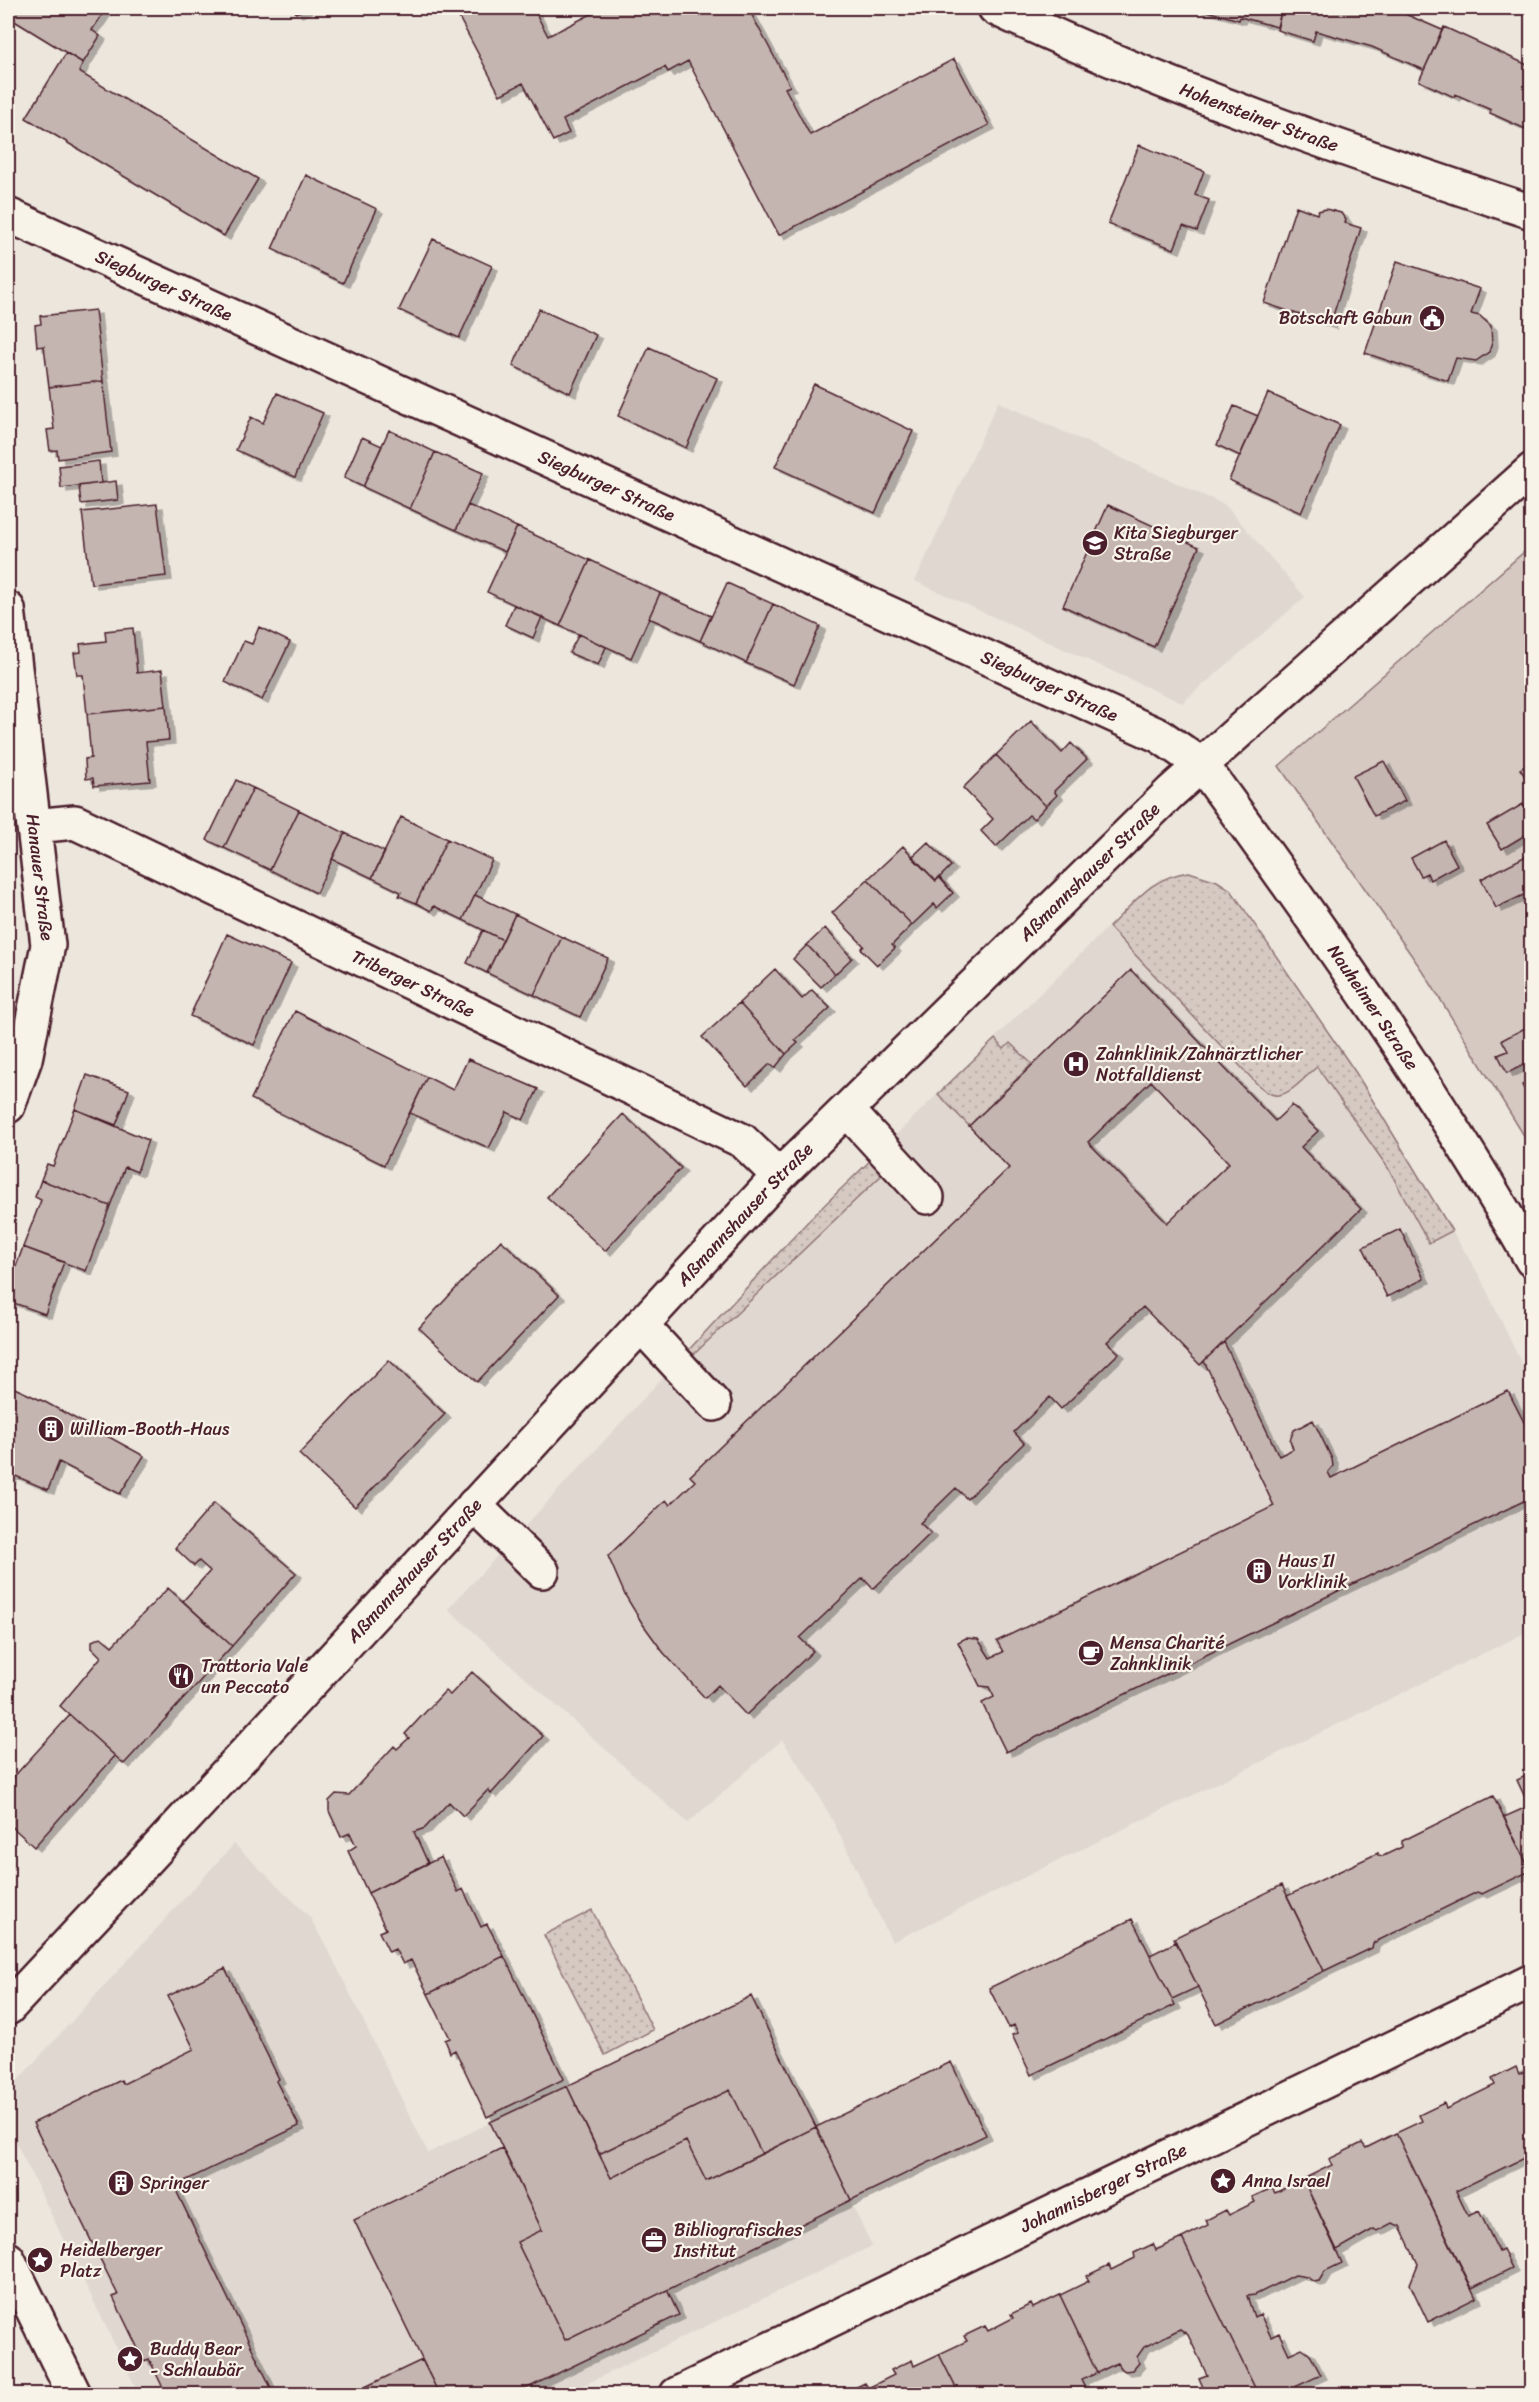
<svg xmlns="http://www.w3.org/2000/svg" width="1539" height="2402" font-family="Sriracha,sans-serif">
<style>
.built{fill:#e0d7d0}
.grass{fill:url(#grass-dots);stroke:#907476;stroke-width:1.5}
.garden{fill:#d5c9c2;stroke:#907476;stroke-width:1.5}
.building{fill:#c4b5b0;stroke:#4a1f2b;stroke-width:1.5;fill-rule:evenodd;filter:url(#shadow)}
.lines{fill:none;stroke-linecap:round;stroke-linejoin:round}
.minor-casing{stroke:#4a1f2b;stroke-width:38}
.minor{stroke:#f7f3e8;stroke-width:33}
.labels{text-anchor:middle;stroke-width:4.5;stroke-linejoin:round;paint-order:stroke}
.street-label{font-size:18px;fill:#4a1f2b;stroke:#f7f3e8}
.poi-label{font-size:18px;fill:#4a1f2b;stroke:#f7f3e8;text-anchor:start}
</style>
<defs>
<pattern id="grass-dots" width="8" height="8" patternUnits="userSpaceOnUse" patternTransform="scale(1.5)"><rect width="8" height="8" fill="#d5c9c2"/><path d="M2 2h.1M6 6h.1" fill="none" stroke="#b8aca7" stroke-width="1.8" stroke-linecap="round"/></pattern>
<filter id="shadow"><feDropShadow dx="6" dy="4" stdDeviation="0" flood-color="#0004"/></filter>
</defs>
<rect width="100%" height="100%" fill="#ece6dd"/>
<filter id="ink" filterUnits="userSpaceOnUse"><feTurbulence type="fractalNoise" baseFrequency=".0167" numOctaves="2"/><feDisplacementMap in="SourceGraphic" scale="12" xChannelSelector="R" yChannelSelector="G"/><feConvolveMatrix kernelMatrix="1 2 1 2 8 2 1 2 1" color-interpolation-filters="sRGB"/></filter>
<g filter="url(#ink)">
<path class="built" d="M 998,402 L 1225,505 L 1305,597 L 1182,703 L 915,581 Z
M 1189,872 L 1217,881 L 1231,890 L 1356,1073 L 1479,1275 L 1531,1383 L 1531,1630 L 892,1942 L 834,1823 L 813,1785 L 782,1740 L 688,1823 L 448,1609 L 813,1216 L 1151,885 L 1162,878 Z
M 234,1844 L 309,1916 L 332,1957 L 428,2153 L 751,1996 L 872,2246 L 565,2394 L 139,2394 L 8,2126 L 8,2091 Z"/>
<path class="grass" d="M 1189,872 L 1217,881 L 1231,890 L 1356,1073 L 1452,1231 L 1429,1243 L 1388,1168 L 1317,1067 C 1306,1075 1287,1101 1271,1094 C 1266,1092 1262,1088 1258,1085 L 1109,927 C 1135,902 1151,877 1189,872 Z
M 995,1039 L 1004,1049 L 1010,1043 L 1032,1064 L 969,1126 L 938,1094 Z
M 872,1159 L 885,1172 L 688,1360 L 684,1355 L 813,1216 Z
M 592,1910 L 653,2030 L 605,2055 L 544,1935 Z"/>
<path class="garden" d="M 1531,546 L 1531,1147 L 1426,976 L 1279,766 Z"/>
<path class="building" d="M 8,8 L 107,8 L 92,30 L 100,36 L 83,63 L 8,17 Z
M 293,8 L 307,8 L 296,13 Z
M 454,8 L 533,8 L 548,36 L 603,8 L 748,8 L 790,86 L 785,88 L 810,135 L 954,59 L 989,125 L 779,235 L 688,61 L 668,72 L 665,67 L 563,120 L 569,133 L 553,141 L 523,83 L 500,95 Z
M 1196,8 L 1282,8 L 1277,27 L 1240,17 L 1239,20 Z
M 1282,8 L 1405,8 L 1403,13 L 1442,30 L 1424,70 L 1372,47 L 1316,31 L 1313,41 L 1277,30 Z
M 1444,27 L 1532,67 L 1532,132 L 1490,113 L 1491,110 L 1455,94 L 1454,97 L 1419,81 Z
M 66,53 L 83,63 L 79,72 L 258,179 L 224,236 L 26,118 Z
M 1139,145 L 1204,171 L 1195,195 L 1209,200 L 1197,231 L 1183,226 L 1174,249 L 1108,224 Z
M 306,175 L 377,209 L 343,283 L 272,249 Z
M 1296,206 L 1317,214 L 1318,211 L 1326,209 L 1341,213 L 1346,220 L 1345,223 L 1361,228 L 1330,325 L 1264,303 Z
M 433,239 L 492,266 L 459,338 L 399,310 Z
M 1397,261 L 1480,289 L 1471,314 L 1480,316 L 1491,326 L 1492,343 L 1489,352 L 1476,361 L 1456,358 L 1448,381 L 1365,353 Z
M 539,309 L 596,335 L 570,393 L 513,366 Z
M 95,310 L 103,381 L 49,387 L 44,346 L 37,347 L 35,325 L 41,324 L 40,316 Z
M 649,347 L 717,378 L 686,448 L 618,416 Z
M 103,381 L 111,452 L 58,459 L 57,450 L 50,451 L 47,430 L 54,429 L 49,387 Z
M 814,384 L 913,431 L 875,513 L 775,467 Z
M 277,393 L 323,413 L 295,477 L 236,450 L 251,417 L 263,423 Z
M 1268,393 L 1340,425 L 1301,513 L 1229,480 Z
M 1234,406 L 1258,416 L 1240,456 L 1217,445 Z
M 389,430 L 435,452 L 410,509 L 363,487 Z
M 362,437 L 382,446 L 363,487 L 344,478 Z
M 435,452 L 483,473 L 456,530 L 410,509 Z
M 99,461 L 101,483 L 61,488 L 59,466 Z
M 116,481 L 118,500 L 81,504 L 79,486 Z
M 157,504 L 166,576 L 91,584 L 82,512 Z
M 468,505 L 517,527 L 505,552 L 456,530 Z
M 1108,505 L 1199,547 L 1154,647 L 1063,606 Z
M 517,527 L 590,560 L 560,626 L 487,592 Z
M 590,560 L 660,593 L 631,658 L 560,626 Z
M 727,583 L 773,604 L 746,663 L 700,641 Z
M 660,593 L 711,616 L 700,641 L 649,618 Z
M 773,604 L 820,626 L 794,684 L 746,663 Z
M 514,605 L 542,617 L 533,638 L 505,625 Z
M 259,627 L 290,642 L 262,700 L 225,682 L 244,641 L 252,644 Z
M 133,628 L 137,673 L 162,670 L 166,706 L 87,714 L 83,675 L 77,675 L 74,653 L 81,652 L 80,644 L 106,641 L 105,631 Z
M 579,634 L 606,647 L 598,665 L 569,653 Z
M 166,706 L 169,740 L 146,742 L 150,781 L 94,786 L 93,778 L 86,779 L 85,759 L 91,758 L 87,714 Z
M 1031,721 L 1062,753 L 1071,743 L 1087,759 L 1054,791 L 1057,795 L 1046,806 L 996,755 Z
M 996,755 L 1046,806 L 1034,819 L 1029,815 L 996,847 L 981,831 L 993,819 L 963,788 Z
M 1384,761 L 1405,801 L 1374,816 L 1353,776 Z
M 1532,762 L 1532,787 L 1520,769 Z
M 236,780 L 253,788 L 224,848 L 207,840 Z
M 253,788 L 299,810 L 270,870 L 224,848 Z
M 1523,804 L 1532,819 L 1532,831 L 1502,849 L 1487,825 Z
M 299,810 L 345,833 L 316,893 L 270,870 Z
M 401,817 L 447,839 L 416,903 L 399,896 L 401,892 L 372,878 Z
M 345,833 L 385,852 L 372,878 L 332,859 Z
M 447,839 L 492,860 L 463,920 L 434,906 L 431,911 L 416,903 Z
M 1444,840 L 1457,865 L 1430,880 L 1427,873 L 1421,876 L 1411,858 Z
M 928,842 L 951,866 L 936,881 L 912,857 Z
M 903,846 L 936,881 L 939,877 L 953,893 L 937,908 L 934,904 L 912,925 L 868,879 Z
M 1526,856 L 1532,867 L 1532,891 L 1496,908 L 1481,879 Z
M 868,879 L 912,925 L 892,945 L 895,948 L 877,965 L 861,949 L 864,946 L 832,913 Z
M 475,895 L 515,914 L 503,940 L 463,920 Z
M 515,914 L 562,937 L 534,995 L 487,973 Z
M 825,928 L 852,958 L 835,974 L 807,945 Z
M 483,930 L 503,940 L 487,973 L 467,963 Z
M 227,934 L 291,963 L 254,1045 L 190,1016 Z
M 562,937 L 608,958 L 580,1017 L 534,995 Z
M 807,945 L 835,974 L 821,987 L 793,959 Z
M 775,969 L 802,999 L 812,990 L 830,1008 L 795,1040 L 798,1043 L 786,1054 L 739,1003 Z
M 1131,970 L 1275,1121 L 1292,1105 L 1318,1131 L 1301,1147 L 1361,1209 L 1200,1365 L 1143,1307 L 1107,1342 L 1119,1353 L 1061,1409 L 1050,1397 L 1014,1432 L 1024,1443 L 967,1499 L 956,1488 L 920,1523 L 931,1533 L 873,1589 L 863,1578 L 800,1638 L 813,1651 L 746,1715 L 718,1685 L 705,1698 L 663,1652 L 642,1623 L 625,1595 L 608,1556 L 666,1500 L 670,1505 L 695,1481 L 690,1476 L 1009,1168 L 969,1126 ZM 1151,1081 L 1229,1163 L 1167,1223 L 1088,1142 Z
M 739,1003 L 786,1054 L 775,1068 L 770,1064 L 747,1086 L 702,1037 Z
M 295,1011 L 427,1077 L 384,1165 L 251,1099 Z
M 1525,1028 L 1532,1042 L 1532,1061 L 1507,1073 L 1498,1055 L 1508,1051 L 1502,1040 Z
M 468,1059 L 538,1089 L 523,1120 L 507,1112 L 489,1148 L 410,1113 L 427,1077 L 453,1090 Z
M 87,1075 L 129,1090 L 116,1125 L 75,1109 Z
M 1532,1080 L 1532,1105 L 1522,1085 Z
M 75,1109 L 148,1140 L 137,1172 L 125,1167 L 110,1206 L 41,1180 L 47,1164 L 53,1166 Z
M 623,1114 L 681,1168 L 605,1251 L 547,1197 Z
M 41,1180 L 110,1206 L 86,1271 L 23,1247 L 41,1200 L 35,1197 Z
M 1400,1229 L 1424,1279 L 1387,1297 L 1363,1247 Z
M 501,1240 L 559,1295 L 477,1382 L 419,1328 Z
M 23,1247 L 64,1262 L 45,1314 L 8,1301 L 8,1289 Z
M 1224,1342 L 1279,1456 L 1293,1449 L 1290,1440 L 1294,1430 L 1313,1420 L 1332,1459 L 1333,1466 L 1328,1472 L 1331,1478 L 1508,1391 L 1532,1438 L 1532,1497 L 1006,1752 L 982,1703 L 994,1697 L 989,1687 L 980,1686 L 958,1642 L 966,1638 L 978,1639 L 990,1658 L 1003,1652 L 997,1641 L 1274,1506 L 1204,1361 Z
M 389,1360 L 445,1414 L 355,1507 L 299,1454 Z
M 8,1385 L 45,1402 L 144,1456 L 120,1494 L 59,1462 L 48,1490 L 11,1474 L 8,1484 Z
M 214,1503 L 296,1573 L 232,1646 L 183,1601 L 210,1571 L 199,1561 L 194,1566 L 175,1548 Z
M 168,1588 L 232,1646 L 124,1764 L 60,1706 L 101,1657 L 92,1648 L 92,1641 L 101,1637 L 112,1646 Z
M 472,1672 L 543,1736 L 491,1794 L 488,1790 L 463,1816 L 449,1802 L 425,1828 L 414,1832 L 428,1863 L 368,1893 L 348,1851 L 356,1846 L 350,1833 L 341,1837 L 329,1811 L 329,1801 L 336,1794 L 349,1795 L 394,1746 L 397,1749 L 409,1738 L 405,1734 L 445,1691 L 450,1695 Z
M 70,1715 L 115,1756 L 34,1847 L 8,1823 L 8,1783 Z
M 1532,1773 L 1532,1874 L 1504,1817 L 1529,1806 L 1517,1780 Z
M 1493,1796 L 1530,1871 L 1482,1894 L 1477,1892 L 1373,1943 L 1372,1948 L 1324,1971 L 1287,1896 L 1378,1853 L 1378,1855 L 1383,1856 L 1402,1847 L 1402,1841 Z
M 441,1857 L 458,1892 L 463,1889 L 481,1927 L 487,1924 L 504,1956 L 428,1994 L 411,1960 L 403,1964 L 395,1949 L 389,1952 L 379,1932 L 386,1929 L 368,1893 Z
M 1282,1885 L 1324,1971 L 1216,2024 L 1174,1938 Z
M 1132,1919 L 1175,2005 L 1031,2075 L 1012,2035 L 1018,2033 L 1014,2025 L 1009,2028 L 989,1988 Z
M 1176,1942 L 1198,1987 L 1172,1999 L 1150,1955 Z
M 504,1956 L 564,2079 L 487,2117 L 455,2050 L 450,2053 L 448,2047 L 445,2040 L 450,2038 L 428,1994 Z
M 225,1968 L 279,2079 L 276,2081 L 299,2126 L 174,2186 L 274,2394 L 166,2394 L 149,2359 L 144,2361 L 113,2297 L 118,2295 L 33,2123 L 121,2080 L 123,2084 L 194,2049 L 168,1996 Z
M 751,1996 L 816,2127 L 762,2154 L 730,2090 L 599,2154 L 567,2086 Z
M 951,2062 L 986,2135 L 851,2200 L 816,2127 Z
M 1516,2067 L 1519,2074 L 1532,2068 L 1532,2154 L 1456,2191 L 1468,2216 L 1479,2211 L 1499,2252 L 1503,2250 L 1512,2268 L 1472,2288 L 1396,2133 L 1422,2121 L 1419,2115 L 1444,2103 L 1446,2109 L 1495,2085 L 1492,2079 Z
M 567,2086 L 611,2178 L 686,2141 L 706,2181 L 816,2127 L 851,2200 L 565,2340 L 517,2242 L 542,2230 L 490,2122 Z
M 730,2090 L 762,2154 L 706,2181 L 686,2141 L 611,2178 L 599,2154 Z
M 1396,2133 L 1476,2298 L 1428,2322 L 1410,2284 L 1418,2264 L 1400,2226 L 1392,2223 L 1377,2231 L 1374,2229 L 1337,2250 L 1303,2179 L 1332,2165 L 1329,2159 L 1362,2143 L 1366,2148 Z
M 502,2148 L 542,2230 L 517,2242 L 565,2340 L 667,2290 L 679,2315 L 515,2394 L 439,2394 L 354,2220 Z
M 1303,2179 L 1342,2263 L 1325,2271 L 1319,2281 L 1314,2282 L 1307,2277 L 1295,2275 L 1255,2295 L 1247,2296 L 1254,2317 L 1260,2314 L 1271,2337 L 1279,2333 L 1289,2354 L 1302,2348 L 1309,2353 L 1321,2375 L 1280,2394 L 1258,2394 L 1182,2238 L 1208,2225 L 1206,2220 L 1226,2210 L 1229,2215 L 1255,2202 L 1252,2197 L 1272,2188 L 1275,2193 Z
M 1182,2238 L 1258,2394 L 1206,2394 L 1199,2378 L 1207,2375 L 1188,2335 L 1180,2329 L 1144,2347 L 1137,2357 L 1139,2363 L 1133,2370 L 1125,2371 L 1120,2368 L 1117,2363 L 1097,2373 L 1060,2295 L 1089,2281 L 1086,2276 L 1109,2265 L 1111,2270 L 1135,2258 L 1134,2253 L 1153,2244 L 1156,2250 Z
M 1060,2295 L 1097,2373 L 1081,2380 L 1086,2390 L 1085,2394 L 1059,2394 L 1050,2390 L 1041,2394 L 959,2394 L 939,2354 L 967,2341 L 964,2336 L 985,2326 L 988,2331 L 1013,2318 L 1011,2314 L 1031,2304 L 1033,2308 Z
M 939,2354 L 959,2394 L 844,2393 L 865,2383 L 868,2388 L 894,2375 L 891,2370 L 912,2360 L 914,2366 Z
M 422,2360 L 439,2394 L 350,2394 Z"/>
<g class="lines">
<defs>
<g id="minor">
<path id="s1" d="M 995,8 C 1168,90 1350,152 1532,212"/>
<path id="s2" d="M 8,215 L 1160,736 L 1202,765 C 1319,925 1433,1087 1532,1260"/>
<path id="s3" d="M 8,609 L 48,945 L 25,1059 L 8,1106"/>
<path id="s4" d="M 34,826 L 75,822 L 743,1141 L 779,1176"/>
<path d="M 847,1110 L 927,1197"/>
<path d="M 641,1325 L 714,1404"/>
<path d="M 474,1505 L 542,1571"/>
<path id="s5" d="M 8,2008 L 141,1866 L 779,1176 L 1171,792 L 1532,470"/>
<path d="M 8,2259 L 74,2394"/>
<path id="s6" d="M 677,2394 L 1532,1981"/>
</g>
</defs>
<use href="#minor" class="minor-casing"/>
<use href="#minor" class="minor"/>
</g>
</g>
<defs>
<symbol id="civic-disc" viewBox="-11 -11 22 22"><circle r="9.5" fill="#4a1f2b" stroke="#f7f3e8"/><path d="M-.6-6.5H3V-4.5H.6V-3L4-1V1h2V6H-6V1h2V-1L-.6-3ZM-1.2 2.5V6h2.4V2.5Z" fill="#fff"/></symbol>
<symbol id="school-disc" viewBox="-11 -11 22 22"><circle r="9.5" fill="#4a1f2b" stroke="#f7f3e8"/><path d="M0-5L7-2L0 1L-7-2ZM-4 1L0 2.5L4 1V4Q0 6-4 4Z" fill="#fff"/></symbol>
<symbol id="hospital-disc" viewBox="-11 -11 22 22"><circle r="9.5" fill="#4a1f2b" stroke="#f7f3e8"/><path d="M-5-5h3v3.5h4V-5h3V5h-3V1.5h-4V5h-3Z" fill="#fff"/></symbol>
<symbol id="building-disc" viewBox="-11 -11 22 22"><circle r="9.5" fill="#4a1f2b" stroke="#f7f3e8"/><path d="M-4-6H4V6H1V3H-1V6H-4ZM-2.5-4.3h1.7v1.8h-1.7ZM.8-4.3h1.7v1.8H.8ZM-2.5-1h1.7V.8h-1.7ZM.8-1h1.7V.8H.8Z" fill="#fff"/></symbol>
<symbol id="cafe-disc" viewBox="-11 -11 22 22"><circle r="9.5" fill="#4a1f2b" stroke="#f7f3e8"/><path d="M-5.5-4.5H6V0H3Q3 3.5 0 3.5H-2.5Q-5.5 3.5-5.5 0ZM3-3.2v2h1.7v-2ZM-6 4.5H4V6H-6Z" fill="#fff"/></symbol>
<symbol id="restaurant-disc" viewBox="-11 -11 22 22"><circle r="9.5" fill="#4a1f2b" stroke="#f7f3e8"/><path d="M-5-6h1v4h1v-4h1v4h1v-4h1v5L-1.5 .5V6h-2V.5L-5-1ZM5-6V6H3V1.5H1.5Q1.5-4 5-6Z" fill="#fff"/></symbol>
<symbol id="sight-disc" viewBox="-11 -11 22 22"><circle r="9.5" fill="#4a1f2b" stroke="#f7f3e8"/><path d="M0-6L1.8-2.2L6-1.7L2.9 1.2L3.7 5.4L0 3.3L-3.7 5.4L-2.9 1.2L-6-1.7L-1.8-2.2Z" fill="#fff"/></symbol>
<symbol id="office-disc" viewBox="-11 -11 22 22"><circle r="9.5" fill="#4a1f2b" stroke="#f7f3e8"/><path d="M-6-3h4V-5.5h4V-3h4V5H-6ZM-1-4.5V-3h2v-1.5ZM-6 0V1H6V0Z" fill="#fff"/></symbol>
</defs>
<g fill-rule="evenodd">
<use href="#civic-disc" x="1417" y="303" width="30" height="30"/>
<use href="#school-disc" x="1080" y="528" width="30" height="30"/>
<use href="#hospital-disc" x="1061" y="1049" width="30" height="30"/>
<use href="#building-disc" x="36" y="1414" width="30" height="30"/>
<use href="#building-disc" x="1244" y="1556" width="30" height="30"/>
<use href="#cafe-disc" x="1076" y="1638" width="30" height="30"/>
<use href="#restaurant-disc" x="166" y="1661" width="30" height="30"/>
<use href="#sight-disc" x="1208" y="2166" width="30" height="30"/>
<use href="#building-disc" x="106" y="2168" width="30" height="30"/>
<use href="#office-disc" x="639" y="2225" width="30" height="30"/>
<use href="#sight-disc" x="25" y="2245" width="30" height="30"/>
<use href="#sight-disc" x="115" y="2344" width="30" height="30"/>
</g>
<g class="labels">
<g class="street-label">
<text dy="6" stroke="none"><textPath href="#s1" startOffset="286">Hohensteiner Straße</textPath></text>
<text dy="6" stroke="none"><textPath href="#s2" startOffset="171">Siegburger Straße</textPath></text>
<text dy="6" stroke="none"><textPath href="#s2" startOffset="657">Siegburger Straße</textPath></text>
<text dy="6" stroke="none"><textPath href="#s2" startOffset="1143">Siegburger Straße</textPath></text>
<text dy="6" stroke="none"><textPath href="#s5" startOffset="1569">Aßmannshauser Straße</textPath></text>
<text dy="6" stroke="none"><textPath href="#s3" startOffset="270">Hanauer Straße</textPath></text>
<text dy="6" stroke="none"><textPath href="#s4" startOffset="416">Triberger Straße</textPath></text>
<text dy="6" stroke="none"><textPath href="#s2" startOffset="1612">Nauheimer Straße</textPath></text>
<text dy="6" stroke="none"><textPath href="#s5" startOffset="1083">Aßmannshauser Straße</textPath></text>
<text dy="6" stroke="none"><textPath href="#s5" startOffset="597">Aßmannshauser Straße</textPath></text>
<text dy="6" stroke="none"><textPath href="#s6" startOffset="474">Johannisberger Straße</textPath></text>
</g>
<g class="poi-label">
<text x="1412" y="324" text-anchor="end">Botschaft Gabun</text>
<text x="1114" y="539">Kita Siegburger<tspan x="1114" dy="21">Straße</tspan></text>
<text x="1096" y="1060">Zahnklinik/Zahnärztlicher<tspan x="1096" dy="21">Notfalldienst</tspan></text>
<text x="70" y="1435">William-Booth-Haus</text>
<text x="1278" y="1567">Haus II<tspan x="1278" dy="21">Vorklinik</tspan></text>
<text x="1110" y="1649">Mensa Charité<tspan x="1110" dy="21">Zahnklinik</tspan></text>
<text x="201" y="1672">Trattoria Vale<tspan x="201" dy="21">un Peccato</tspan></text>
<text x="1242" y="2187">Anna Israel</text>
<text x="140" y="2189">Springer</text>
<text x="674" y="2236">Bibliografisches<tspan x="674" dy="21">Institut</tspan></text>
<text x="60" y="2256">Heidelberger<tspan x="60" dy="21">Platz</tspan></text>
<text x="150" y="2355">Buddy Bear<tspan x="150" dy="21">- Schlaubär</tspan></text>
</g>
</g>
<rect width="1539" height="2402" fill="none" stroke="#f7f3e8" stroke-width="30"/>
<rect x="15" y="15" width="1509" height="2372" fill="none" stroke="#4a1f2b" stroke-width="2" filter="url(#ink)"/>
</svg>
